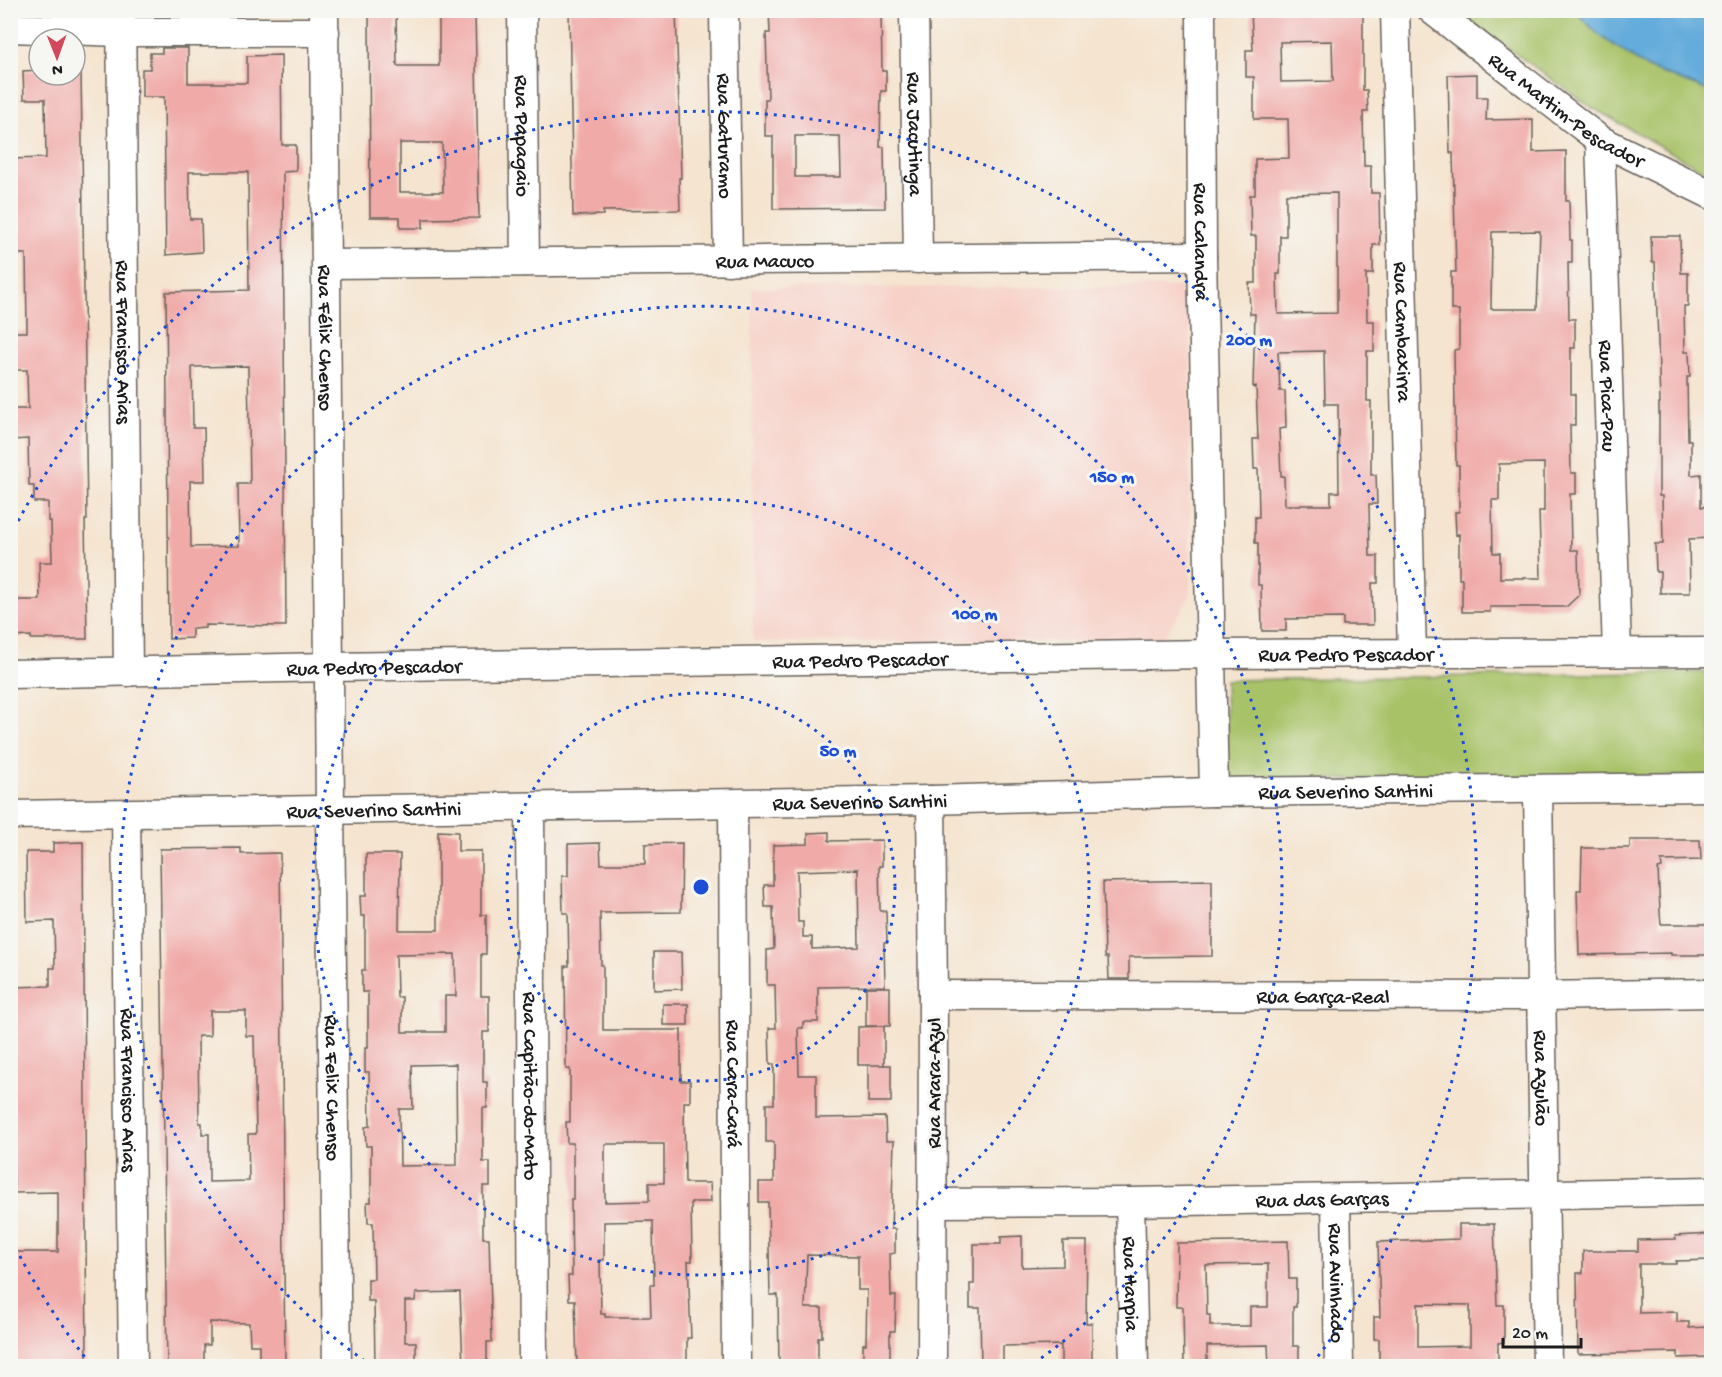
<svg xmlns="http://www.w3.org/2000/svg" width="1722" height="1377" font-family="'Gochi Hand',sans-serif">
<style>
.built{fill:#f7d1c8}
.green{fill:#a8c268;stroke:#626f42;stroke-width:1.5}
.water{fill:#64acdb;stroke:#40647c;stroke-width:1.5}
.building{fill:#f0aaa8;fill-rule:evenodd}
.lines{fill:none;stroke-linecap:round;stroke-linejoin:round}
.minor-casing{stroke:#68625b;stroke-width:31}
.minor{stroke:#fff;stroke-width:28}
.ring{fill:none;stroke:#1d4ed8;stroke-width:3;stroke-dasharray:3 6}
.labels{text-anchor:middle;stroke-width:6;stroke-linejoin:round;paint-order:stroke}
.street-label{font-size:21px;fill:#1c1c1c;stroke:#f6f6f2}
.centre{fill:#1d4ed8;stroke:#f6f6f2;stroke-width:3}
.ring-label{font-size:18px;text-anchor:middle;font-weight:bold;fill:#1d4ed8;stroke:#f6f6f2;stroke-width:6;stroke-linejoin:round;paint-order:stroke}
</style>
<rect width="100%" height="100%" fill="#f6f6f2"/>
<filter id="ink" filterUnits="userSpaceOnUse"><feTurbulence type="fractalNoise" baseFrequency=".0167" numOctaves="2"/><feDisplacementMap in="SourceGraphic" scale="12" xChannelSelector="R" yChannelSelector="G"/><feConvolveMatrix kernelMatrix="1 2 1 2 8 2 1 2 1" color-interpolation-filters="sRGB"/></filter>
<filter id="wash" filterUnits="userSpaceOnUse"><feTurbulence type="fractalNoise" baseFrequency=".008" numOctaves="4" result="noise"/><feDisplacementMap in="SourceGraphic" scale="24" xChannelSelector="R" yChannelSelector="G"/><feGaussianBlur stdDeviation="1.35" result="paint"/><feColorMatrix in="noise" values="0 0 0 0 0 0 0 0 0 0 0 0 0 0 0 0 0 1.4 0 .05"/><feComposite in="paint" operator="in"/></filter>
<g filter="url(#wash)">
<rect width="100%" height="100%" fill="#f5e4cf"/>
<path class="built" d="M 1190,287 L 1190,597 L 1161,641 L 753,642 L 752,288 Z"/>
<path class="green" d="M 1455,11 L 1711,11 L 1711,175 L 1591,107 Z
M 1711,672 L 1711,776 L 1227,780 L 1225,680 Z"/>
<path class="water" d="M 1575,11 L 1711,11 L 1711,92 L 1648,68 L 1599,35 Z"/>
<g id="blocks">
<path class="building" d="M 369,10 L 396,10 L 397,66 L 439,66 L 439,12 L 475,11 L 479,218 L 423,219 L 423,228 L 400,228 L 400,217 L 370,217 ZM 400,143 L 442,143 L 443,192 L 400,192 Z
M 569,10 L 676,10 L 681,178 L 679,178 L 680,210 L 603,211 L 603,215 L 573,216 Z
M 769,10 L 881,10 L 882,71 L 886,71 L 886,91 L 881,91 L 880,147 L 884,147 L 885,208 L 773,209 L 773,136 L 765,136 L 765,99 L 768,99 L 766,33 L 770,33 ZM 795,136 L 840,136 L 841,177 L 795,177 Z
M 1251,10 L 1363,10 L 1363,90 L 1367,90 L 1368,112 L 1363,112 L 1364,166 L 1371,166 L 1371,193 L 1379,193 L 1380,245 L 1373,245 L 1373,274 L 1366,274 L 1367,321 L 1374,321 L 1374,351 L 1367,351 L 1367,401 L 1371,401 L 1371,475 L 1376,475 L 1377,504 L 1369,504 L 1370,556 L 1378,556 L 1378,583 L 1372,583 L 1373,625 L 1343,625 L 1343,618 L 1286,619 L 1286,631 L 1262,631 L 1261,585 L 1258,585 L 1258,543 L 1255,543 L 1255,517 L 1259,517 L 1258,469 L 1254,469 L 1253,439 L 1258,439 L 1256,386 L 1253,387 L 1255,314 L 1250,314 L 1249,283 L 1256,283 L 1256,236 L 1251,236 L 1250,195 L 1255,195 L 1255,159 L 1289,158 L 1288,119 L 1254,119 L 1254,77 L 1246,77 L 1246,50 L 1253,50 ZM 1332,41 L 1333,81 L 1281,82 L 1280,42 ZM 1337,193 L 1337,313 L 1278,314 L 1277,274 L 1280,274 L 1280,236 L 1286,236 L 1286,194 ZM 1324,351 L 1325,404 L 1338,404 L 1339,492 L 1331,492 L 1331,505 L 1285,505 L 1284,476 L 1281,476 L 1279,429 L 1286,428 L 1285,391 L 1280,391 L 1278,352 Z
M 162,48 L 188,48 L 188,83 L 247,83 L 247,56 L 281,55 L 282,145 L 296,145 L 296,171 L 283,172 L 286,626 L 205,625 L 205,628 L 192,629 L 192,638 L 169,639 L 166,292 L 249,290 L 248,172 L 189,172 L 190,219 L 201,219 L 202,252 L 166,255 L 164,97 L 142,97 L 142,69 L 150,69 L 150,53 L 162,53 ZM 248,366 L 250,484 L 238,484 L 239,546 L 191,547 L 190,481 L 205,481 L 204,428 L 193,428 L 192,367 Z
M 75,68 L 81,68 L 87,520 L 85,520 L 87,639 L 31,639 L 31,636 L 12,637 L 10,600 L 40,600 L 39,562 L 52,562 L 51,521 L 48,521 L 48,502 L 34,502 L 34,486 L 29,486 L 28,439 L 10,440 L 10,409 L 28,409 L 27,370 L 10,370 L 10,332 L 27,332 L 26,254 L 10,254 L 10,159 L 46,158 L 45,99 L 24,99 L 23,71 L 39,70 L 39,75 L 75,75 Z
M 1477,74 L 1477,97 L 1487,97 L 1486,120 L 1533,119 L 1533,152 L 1566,151 L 1566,201 L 1569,201 L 1570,240 L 1572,240 L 1572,263 L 1568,263 L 1569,319 L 1575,319 L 1575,348 L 1571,348 L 1571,394 L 1575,394 L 1575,425 L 1570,425 L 1571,473 L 1576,473 L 1576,494 L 1570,494 L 1571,550 L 1578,550 L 1579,595 L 1566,607 L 1490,607 L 1490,612 L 1462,612 L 1462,579 L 1459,579 L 1459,534 L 1456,535 L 1455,512 L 1459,512 L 1459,465 L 1456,465 L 1454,350 L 1459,349 L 1459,310 L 1451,310 L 1451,272 L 1456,272 L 1453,153 L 1450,153 L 1448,75 ZM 1540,231 L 1537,309 L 1491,309 L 1492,232 ZM 1544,463 L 1544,511 L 1539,511 L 1541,578 L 1500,578 L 1500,553 L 1493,553 L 1492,500 L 1499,500 L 1499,464 Z
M 1651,236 L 1680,236 L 1681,273 L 1688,273 L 1688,306 L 1684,306 L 1685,352 L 1689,352 L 1690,377 L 1687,377 L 1688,440 L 1691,440 L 1691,475 L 1701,474 L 1701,507 L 1712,506 L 1712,538 L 1689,539 L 1690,593 L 1660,593 L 1660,572 L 1656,572 L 1655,544 L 1663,544 L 1662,496 L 1659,496 L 1659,403 L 1660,403 L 1658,341 L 1655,262 L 1652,262 Z
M 438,831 L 458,832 L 458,851 L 481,851 L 481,915 L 486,915 L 486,954 L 481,954 L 481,996 L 489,996 L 489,1032 L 483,1032 L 483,1082 L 487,1082 L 487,1108 L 483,1108 L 483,1162 L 490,1162 L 490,1186 L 483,1186 L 483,1238 L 489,1238 L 492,1342 L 487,1342 L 487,1366 L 463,1366 L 460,1292 L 416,1293 L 415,1301 L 405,1301 L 405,1342 L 416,1342 L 416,1362 L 407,1362 L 407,1366 L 375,1366 L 374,1301 L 368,1301 L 368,1279 L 374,1279 L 373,1223 L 368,1223 L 367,1202 L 371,1202 L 371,1146 L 366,1146 L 365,1127 L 370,1126 L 369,1072 L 365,1072 L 365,1048 L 368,1048 L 368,992 L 362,992 L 362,970 L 365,970 L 365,916 L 361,916 L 360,896 L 366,896 L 366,854 L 400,854 L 399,930 L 438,930 ZM 455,954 L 456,996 L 445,996 L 445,1032 L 402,1032 L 402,997 L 397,997 L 396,955 ZM 456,1064 L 457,1165 L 400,1166 L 399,1109 L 413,1109 L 412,1065 Z
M 829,832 L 829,841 L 882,840 L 882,866 L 879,866 L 880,911 L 886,911 L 887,943 L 884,943 L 885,986 L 818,987 L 818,1022 L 803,1022 L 803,1028 L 798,1028 L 799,1075 L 816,1075 L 816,1118 L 885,1117 L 886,1141 L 894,1141 L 891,1229 L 895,1229 L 895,1253 L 890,1254 L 891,1296 L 896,1296 L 895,1331 L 890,1331 L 890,1366 L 863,1366 L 863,1344 L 866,1344 L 867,1290 L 858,1290 L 858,1256 L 807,1255 L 805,1308 L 822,1308 L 822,1337 L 818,1337 L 818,1366 L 779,1366 L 778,1295 L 770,1295 L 768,1202 L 759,1202 L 759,1182 L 774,1182 L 774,1142 L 766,1142 L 766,1104 L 774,1104 L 774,1064 L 770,1064 L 769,1028 L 776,1028 L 775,985 L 767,985 L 767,950 L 774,949 L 773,907 L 765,907 L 764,885 L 773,885 L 773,845 L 808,844 L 808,833 ZM 858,869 L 859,947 L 812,949 L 812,937 L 803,937 L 803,922 L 798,922 L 797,871 Z
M 1630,840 L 1700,840 L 1701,860 L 1661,861 L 1662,868 L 1658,869 L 1660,912 L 1661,924 L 1712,924 L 1711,955 L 1671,955 L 1671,953 L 1579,955 L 1577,890 L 1581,890 L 1582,848 L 1630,848 Z
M 83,842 L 87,1366 L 10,1366 L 10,1252 L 58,1252 L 58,1192 L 14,1193 L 10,987 L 50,986 L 50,968 L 55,968 L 54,921 L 27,922 L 26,852 L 53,852 L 53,843 Z
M 600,843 L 601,864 L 645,864 L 645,844 L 682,843 L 681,912 L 600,913 L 601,965 L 603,965 L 603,1030 L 681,1030 L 681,1081 L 690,1081 L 690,1102 L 684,1102 L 685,1183 L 710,1183 L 711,1202 L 691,1202 L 692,1261 L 688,1261 L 691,1338 L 687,1338 L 687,1366 L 577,1366 L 575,1300 L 569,1300 L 568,1276 L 572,1276 L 571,1199 L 573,1199 L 573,1143 L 567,1143 L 566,1122 L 570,1122 L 570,1069 L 566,1069 L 565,966 L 569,966 L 568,913 L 563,913 L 562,876 L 568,876 L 568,844 ZM 605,1144 L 664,1144 L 664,1183 L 649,1183 L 649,1201 L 605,1202 ZM 653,1221 L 654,1285 L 650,1285 L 651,1317 L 605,1317 L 605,1314 L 601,1314 L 600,1260 L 604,1260 L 604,1222 Z
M 241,848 L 241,854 L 280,853 L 285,1366 L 259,1366 L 259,1345 L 250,1345 L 249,1323 L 210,1322 L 210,1345 L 204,1345 L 204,1366 L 167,1366 L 160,849 ZM 210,1011 L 246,1011 L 246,1036 L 254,1036 L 256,1134 L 248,1134 L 249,1181 L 209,1182 L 209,1134 L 202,1134 L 202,1123 L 199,1123 L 198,1036 L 210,1036 Z
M 1212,880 L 1212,956 L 1129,957 L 1129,979 L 1109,979 L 1108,957 L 1105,957 L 1103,882 Z
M 654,952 L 681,952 L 682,989 L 654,990 Z
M 866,987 L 890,987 L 890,1026 L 866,1026 Z
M 663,1004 L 688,1004 L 688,1025 L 663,1025 Z
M 884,1026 L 884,1065 L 858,1065 L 858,1027 Z
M 868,1065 L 891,1065 L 891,1102 L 868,1102 Z
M 1459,1224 L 1494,1224 L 1497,1305 L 1504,1305 L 1504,1342 L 1498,1343 L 1498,1366 L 1379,1366 L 1379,1339 L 1374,1339 L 1374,1317 L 1380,1317 L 1378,1242 L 1459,1239 ZM 1418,1304 L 1470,1305 L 1470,1346 L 1418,1347 Z
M 1711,1234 L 1712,1260 L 1676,1261 L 1676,1264 L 1639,1264 L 1639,1313 L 1677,1312 L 1677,1322 L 1689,1322 L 1689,1328 L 1708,1327 L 1708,1357 L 1678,1358 L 1678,1352 L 1578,1354 L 1577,1273 L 1583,1273 L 1583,1251 L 1638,1251 L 1638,1240 L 1676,1239 L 1675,1236 Z
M 1022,1236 L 1022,1267 L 1063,1266 L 1063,1241 L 1087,1241 L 1086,1323 L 1092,1323 L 1092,1366 L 1061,1366 L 1061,1345 L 1003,1346 L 1003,1366 L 981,1366 L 980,1308 L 970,1308 L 970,1284 L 974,1284 L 974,1244 L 1001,1244 L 1001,1237 Z
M 1288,1241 L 1289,1279 L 1296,1279 L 1296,1307 L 1293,1307 L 1293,1346 L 1299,1346 L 1299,1366 L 1269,1366 L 1268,1345 L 1207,1346 L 1207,1366 L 1184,1366 L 1183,1307 L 1176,1307 L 1177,1243 ZM 1268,1264 L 1268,1307 L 1250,1307 L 1250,1326 L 1210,1326 L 1210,1315 L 1207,1315 L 1206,1265 Z"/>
</g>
</g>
<g filter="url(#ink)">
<use href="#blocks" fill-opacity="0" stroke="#68625b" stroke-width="1.5"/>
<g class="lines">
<defs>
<g id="minor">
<path id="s1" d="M 121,10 L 128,672"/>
<path id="s2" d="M 324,10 L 330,810 L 337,1366"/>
<path id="s3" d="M 522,10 L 525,262"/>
<path id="s4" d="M 724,10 L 728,261"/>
<path id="s5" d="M 914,10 L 918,259"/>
<path id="s6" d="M 1201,10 L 1202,256 L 1214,792"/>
<path id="s7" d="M 1395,10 L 1412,654"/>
<path id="s8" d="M 1432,10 L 1600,140 L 1712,195"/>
<path d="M 10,28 L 121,32 L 325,32"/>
<path id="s9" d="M 1600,140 L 1617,652"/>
<path id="s10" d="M 327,264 L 1202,256"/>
<path id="s11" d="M 10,674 L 329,667 L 1212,654 L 1712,652"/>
<path id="s12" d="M 1538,790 L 1547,1366"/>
<path d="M 931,800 L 933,995 L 932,1366"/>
<path id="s13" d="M 733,804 L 736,1366"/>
<path id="s14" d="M 530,807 L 533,1366"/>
<path id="s15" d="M 126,814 L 133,1366"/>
<path id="s16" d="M 10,815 L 931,800 L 1214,792 L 1712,787"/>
<path id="s17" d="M 933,995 L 1542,996 L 1712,993"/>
<path id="s18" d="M 1336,1199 L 1339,1366"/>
<path id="s19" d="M 1130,1202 L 1134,1366"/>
<path id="s20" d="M 932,1203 L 1130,1202 L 1712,1191"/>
</g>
</defs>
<use href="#minor" class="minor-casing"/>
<use href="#minor" class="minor"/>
</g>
</g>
<g class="ring">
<circle cx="701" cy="887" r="194"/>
<circle cx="701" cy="887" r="388"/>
<path d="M372 1366A581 581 0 1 1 1030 1366"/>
<path d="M90 1364A775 775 0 0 1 14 1245M14 529A775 775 0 1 1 1312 1364"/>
</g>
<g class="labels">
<g class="street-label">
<text dy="7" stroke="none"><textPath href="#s8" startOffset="168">Rua Martim-Pescador</textPath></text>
<text dy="7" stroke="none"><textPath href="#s5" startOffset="124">Rua Jacutinga</textPath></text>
<text dy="7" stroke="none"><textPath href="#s3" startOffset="126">Rua Papagaio</textPath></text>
<text dy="7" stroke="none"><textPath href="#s4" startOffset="126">Rua Gaturamo</textPath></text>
<text dy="7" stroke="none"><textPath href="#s6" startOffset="232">Rua Calandra</textPath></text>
<text dy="7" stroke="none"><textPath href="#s10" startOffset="438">Rua Macuco</textPath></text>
<text dy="7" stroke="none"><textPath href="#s7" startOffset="322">Rua Cambaxirra</textPath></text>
<text dy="7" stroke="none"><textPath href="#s2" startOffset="328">Rua Félix Chenso</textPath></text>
<text dy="7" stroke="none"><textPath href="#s1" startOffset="332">Rua Francisco Arias</textPath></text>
<text dy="7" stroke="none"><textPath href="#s9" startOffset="256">Rua Pica-Pau</textPath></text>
<text dy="7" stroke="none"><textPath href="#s11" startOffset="1336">Rua Pedro Pescador</textPath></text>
<text dy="7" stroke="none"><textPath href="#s11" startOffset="850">Rua Pedro Pescador</textPath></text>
<text dy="7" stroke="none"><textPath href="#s11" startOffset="364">Rua Pedro Pescador</textPath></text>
<text dy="7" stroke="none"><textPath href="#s16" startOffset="1336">Rua Severino Santini</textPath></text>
<text dy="7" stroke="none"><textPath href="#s16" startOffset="850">Rua Severino Santini</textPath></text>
<text dy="7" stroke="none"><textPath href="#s16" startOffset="364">Rua Severino Santini</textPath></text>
<text dy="7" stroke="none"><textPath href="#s17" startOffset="390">Rua Garça-Real</textPath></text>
<text dy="7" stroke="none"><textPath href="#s12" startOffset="288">Rua Azulão</textPath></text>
<text transform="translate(933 1083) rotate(-90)" y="7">Rua Arara-Azul</text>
<text dy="7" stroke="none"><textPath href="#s13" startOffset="280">Rua Cara-Cará</textPath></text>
<text dy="7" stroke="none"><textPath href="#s14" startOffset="279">Rua Capitão-do-Mato</textPath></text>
<text dy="7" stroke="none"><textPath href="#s2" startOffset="1078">Rua Felix Chenso</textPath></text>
<text dy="7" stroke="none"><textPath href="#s15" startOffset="276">Rua Francisco Arias</textPath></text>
<text dy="7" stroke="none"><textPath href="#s20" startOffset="390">Rua das Garças</textPath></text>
<text dy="7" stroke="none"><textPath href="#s18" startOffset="84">Rua Avinhado</textPath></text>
<text dy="7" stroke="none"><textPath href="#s19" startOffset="82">Rua Harpia</textPath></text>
</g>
</g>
<circle cx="701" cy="887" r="9" class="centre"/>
<g class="ring-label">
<text x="1249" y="345">200 m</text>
<text x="1112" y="482">150 m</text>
<text x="975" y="619">100 m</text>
<text x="838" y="756">50 m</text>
</g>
<rect width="1722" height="1377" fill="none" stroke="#f6f6f2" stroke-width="36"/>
<g transform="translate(57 57) rotate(179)"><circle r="28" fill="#f6f6f2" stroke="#9f9f9c" stroke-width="1.5"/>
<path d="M0-4.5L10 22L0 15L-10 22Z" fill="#d1495b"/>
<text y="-9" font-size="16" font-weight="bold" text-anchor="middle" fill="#1c1c1c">N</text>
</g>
<path d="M1503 1338v9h78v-9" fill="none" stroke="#1c1c1c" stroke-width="3"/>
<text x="1512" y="1338" font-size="18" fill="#1c1c1c" stroke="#f6f6f2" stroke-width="4.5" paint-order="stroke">20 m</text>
</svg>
